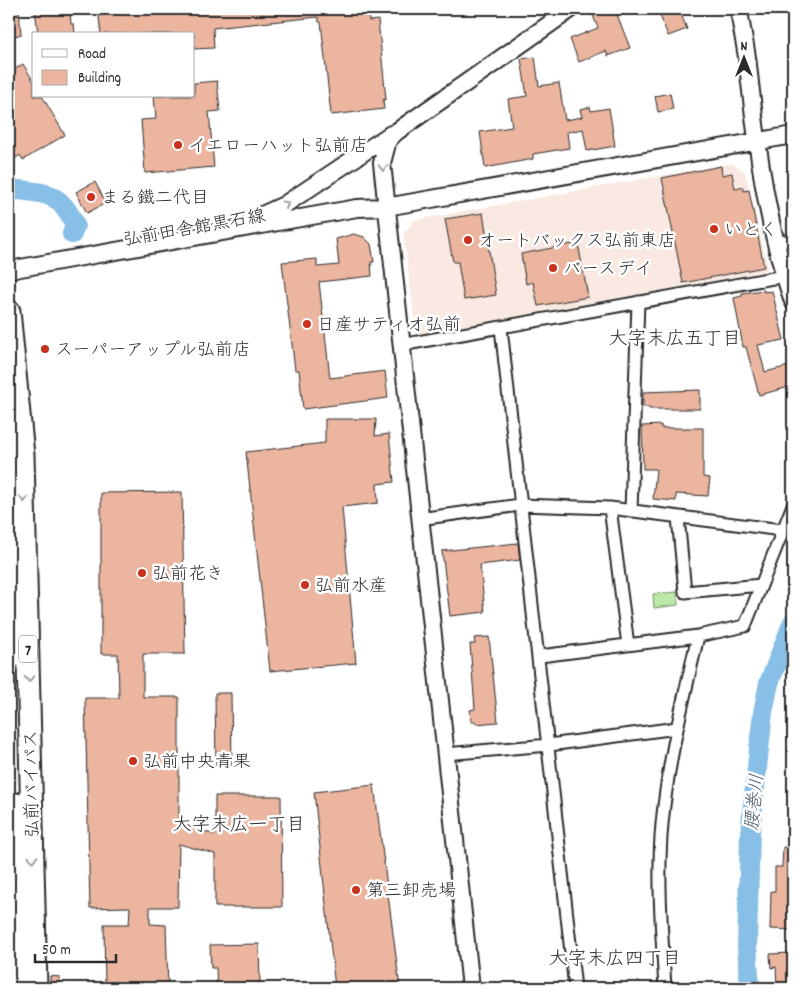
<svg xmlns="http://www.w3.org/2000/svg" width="802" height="997" font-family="Dekko,'Klee One',sans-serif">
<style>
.built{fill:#f9e9e2}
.green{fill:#bbe9a7;stroke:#738a69}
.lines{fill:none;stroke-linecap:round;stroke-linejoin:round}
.river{stroke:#88bfe6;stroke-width:20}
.building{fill:#ebb59f;stroke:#2b2b2b}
.street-casing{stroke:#2b2b2b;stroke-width:15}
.secondary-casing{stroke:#2b2b2b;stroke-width:20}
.highway-casing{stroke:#2b2b2b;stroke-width:25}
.street{stroke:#fff;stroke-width:11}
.secondary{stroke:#fff;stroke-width:16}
.highway{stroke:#fff;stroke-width:21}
.oneway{stroke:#a0a0a0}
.poi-dot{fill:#c8321e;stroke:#fff;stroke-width:2}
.labels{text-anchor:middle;stroke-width:5;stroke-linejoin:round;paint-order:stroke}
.shield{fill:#fff;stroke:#6b6b6b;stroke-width:1}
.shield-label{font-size:16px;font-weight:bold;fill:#2b2b2b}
.poi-label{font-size:18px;fill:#2b2b2b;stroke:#fff;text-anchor:start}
.street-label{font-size:18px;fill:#2b2b2b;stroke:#fff}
.neighbourhood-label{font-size:19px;fill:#2b2b2b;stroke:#fff}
.water-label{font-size:19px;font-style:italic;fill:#4c5f6c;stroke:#fff}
</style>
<rect width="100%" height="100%" fill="#fff"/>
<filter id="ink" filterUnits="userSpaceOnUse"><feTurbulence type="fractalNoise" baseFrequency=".02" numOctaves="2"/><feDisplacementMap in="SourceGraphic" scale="10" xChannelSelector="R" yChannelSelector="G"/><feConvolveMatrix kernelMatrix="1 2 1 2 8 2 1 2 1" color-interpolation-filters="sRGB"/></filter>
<g filter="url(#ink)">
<path class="built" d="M 732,163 L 745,172 L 768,268 L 766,271 L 420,334 L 416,331 L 403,233 L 415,220 Z"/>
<path class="green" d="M 677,592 L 678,605 L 654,608 L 653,594 Z"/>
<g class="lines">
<path class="river" d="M 9,189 C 43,193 60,190 75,225 L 72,234
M 750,988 L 747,946 L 750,833 L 763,712 L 769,683 L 793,622"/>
</g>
<path class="building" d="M 9,9 L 19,9 L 21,35 L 9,36 Z
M 35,9 L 70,9 L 71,24 L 74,24 L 75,34 L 38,34 Z
M 98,9 L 368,9 L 369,21 L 378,20 L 386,99 L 383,100 L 384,109 L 331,115 L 321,22 L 319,22 L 318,17 L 213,28 L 214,48 L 194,49 L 194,34 L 101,34 Z
M 596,9 L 615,9 L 630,48 L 608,56 L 606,51 L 579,62 L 570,39 L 598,28 L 592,13 Z
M 660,9 L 679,9 L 687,29 L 668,36 L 659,13 L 661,12 Z
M 535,57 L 539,86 L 559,83 L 565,120 L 582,117 L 580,109 L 590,107 L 591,111 L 609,108 L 615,146 L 587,151 L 583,129 L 567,132 L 569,148 L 533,154 L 533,159 L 485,168 L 480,132 L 512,127 L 508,99 L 527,96 L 521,59 Z
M 23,64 L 34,82 L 34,96 L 42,96 L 65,135 L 23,160 L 20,155 L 16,158 L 9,144 L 9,73 Z
M 217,81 L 220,111 L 209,112 L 214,167 L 145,173 L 141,120 L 156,119 L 154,96 L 194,96 L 194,83 Z
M 670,93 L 673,109 L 658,112 L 655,96 Z
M 721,166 L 722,175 L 732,173 L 735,189 L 743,187 L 744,191 L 749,190 L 764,267 L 683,283 L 662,178 Z
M 95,182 L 106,203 L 87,213 L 76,192 Z
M 483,213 L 496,295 L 464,300 L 458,262 L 453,262 L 445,219 Z
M 354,234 L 364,237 L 371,244 L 374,262 L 371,262 L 372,276 L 319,282 L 330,378 L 385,371 L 388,398 L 303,409 L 299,370 L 295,370 L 282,262 L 317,259 L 317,267 L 339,265 L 336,239 Z
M 578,243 L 588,297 L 538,306 L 533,282 L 526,284 L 521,254 Z
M 764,290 L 764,292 L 772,291 L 784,340 L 758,345 L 765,372 L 793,365 L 793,386 L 759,395 L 746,347 L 743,347 L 734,298 L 742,296 L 742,293 Z
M 700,390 L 700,409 L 649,409 L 649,407 L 643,407 L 643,392 Z
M 325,419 L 376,419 L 375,436 L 389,434 L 394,482 L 377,484 L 378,503 L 342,507 L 356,663 L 270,671 L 246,452 L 325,443 Z
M 661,425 L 661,428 L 703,428 L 703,477 L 710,478 L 708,496 L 676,494 L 676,501 L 653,499 L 656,469 L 643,469 L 642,426 Z
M 182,492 L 185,654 L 143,654 L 143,697 L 179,697 L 179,823 L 215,835 L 215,796 L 281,796 L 282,907 L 215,907 L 215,854 L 179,844 L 178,907 L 150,907 L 150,924 L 166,925 L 168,988 L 105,988 L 104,924 L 129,924 L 130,907 L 90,908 L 85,698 L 119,698 L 118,654 L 101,654 L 101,493 Z
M 518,543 L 520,560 L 480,565 L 485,612 L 450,616 L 442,551 Z
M 489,637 L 498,722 L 476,724 L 476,722 L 471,722 L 470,710 L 475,709 L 470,644 L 475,644 L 474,638 Z
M 215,693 L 231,693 L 232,766 L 216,766 Z
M 374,785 L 400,988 L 335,988 L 314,792 Z
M 783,847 L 793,847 L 793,930 L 770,929 L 771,891 L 775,891 L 775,867 L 782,867 Z
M 259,944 L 260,984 L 236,985 L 238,988 L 217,988 L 216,968 L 211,968 L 210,945 Z
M 791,953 L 793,988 L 777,988 L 776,967 L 771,968 L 770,954 Z
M 50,976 L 60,977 L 60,988 L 50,988 Z"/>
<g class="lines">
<defs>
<path id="street" d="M 775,243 L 793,240
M 501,328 L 575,988
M 401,345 L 784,276
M 610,508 L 628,645
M 631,511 L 638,302
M 678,517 L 685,592 L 761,585
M 419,519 L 520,505 L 610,508 L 782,530
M 540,656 L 698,636 L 745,626 L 793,505
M 445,754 L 549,745 L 677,728
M 665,988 C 662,934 657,878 662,824 C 668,760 684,698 698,636"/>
<path id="secondary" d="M 739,9 C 741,28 746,46 748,65 C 757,146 766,224 793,301
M 251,220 L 284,205 L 391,134
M 9,270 L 357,208 L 386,207 L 793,135
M 471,988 L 382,163 L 388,140 L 396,132 L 571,9"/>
<path id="highway" d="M 9,311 L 23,455 L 36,988
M 9,501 L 13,656
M 17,804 L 20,988"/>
</defs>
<use href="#street" class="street-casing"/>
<use href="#secondary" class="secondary-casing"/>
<use href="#highway" class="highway-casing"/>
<use href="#street" class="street"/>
<use href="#secondary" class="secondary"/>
<use href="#highway" class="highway"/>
</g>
<defs><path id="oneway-chevron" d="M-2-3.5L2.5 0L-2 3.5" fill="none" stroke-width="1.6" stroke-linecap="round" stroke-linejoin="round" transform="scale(1.25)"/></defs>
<g class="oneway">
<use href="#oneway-chevron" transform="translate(383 168) rotate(91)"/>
<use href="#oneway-chevron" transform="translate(286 204) rotate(-29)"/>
<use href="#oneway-chevron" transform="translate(24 499) rotate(89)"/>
<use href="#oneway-chevron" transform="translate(29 679) rotate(88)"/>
<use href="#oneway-chevron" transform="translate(33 859) rotate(89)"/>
</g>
</g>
<g class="poi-dot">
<circle cx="178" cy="145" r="5"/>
<circle cx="91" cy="197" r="5"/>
<circle cx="714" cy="229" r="5"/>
<circle cx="468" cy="240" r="5"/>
<circle cx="553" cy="268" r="5"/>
<circle cx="307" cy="324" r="5"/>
<circle cx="45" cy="349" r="5"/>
<circle cx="142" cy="573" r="5"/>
<circle cx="305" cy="585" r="5"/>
<circle cx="133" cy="761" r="5"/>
<circle cx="356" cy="890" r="5"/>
</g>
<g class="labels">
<rect class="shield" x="19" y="635.5" width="18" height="27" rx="4"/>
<g class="shield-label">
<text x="28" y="655">7</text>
</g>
<g class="poi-label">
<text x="188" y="151">イエローハット弘前店</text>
<text x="101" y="203">まる鐵二代目</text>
<text x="724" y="235">いとく</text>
<text x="478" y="246">オートバックス弘前東店</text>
<text x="563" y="274">バースデイ</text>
<text x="317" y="330">日産サティオ弘前</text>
<text x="55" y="355">スーパーアップル弘前店</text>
<text x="152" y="579">弘前花き</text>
<text x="315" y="591">弘前水産</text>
<text x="143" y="767">弘前中央青果</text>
<text x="366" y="896">第三卸売場</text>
</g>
<g class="street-label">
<text transform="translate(194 227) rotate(-10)" y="6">弘前田舎館黒石線</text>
<text transform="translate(31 784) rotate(-91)" y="6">弘前バイパス</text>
</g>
<g class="neighbourhood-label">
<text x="675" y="344">大字末広五丁目</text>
<text x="239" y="830">大字末広一丁目</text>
<text x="615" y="964">大字末広四丁目</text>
</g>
<g class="water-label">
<text transform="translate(753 802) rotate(-84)" y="7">腰巻川</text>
</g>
</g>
<rect width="802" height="997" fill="none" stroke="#fff" stroke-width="30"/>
<rect x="15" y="15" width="772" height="967" fill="none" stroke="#2b2b2b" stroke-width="2" filter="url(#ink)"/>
<rect x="32" y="32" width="162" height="65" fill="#ffffff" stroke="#aaaaaa"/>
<rect x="42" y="49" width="25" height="8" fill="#ffffff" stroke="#aaaaaa"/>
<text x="78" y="58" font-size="15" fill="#2b2b2b">Road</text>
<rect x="42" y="70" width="25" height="15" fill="#ebb59f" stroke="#aaaaaa"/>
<text x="78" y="82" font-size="15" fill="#2b2b2b">Building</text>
<g transform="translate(744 58)" stroke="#ffffff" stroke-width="4" paint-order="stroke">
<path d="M0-4L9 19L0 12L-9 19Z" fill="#2b2b2b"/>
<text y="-8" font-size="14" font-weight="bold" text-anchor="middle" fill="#2b2b2b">N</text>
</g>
<path d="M35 954v8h81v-8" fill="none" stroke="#2b2b2b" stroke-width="2.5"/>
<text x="42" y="954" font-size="15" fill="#2b2b2b" stroke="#ffffff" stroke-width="4" paint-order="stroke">50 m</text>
</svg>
